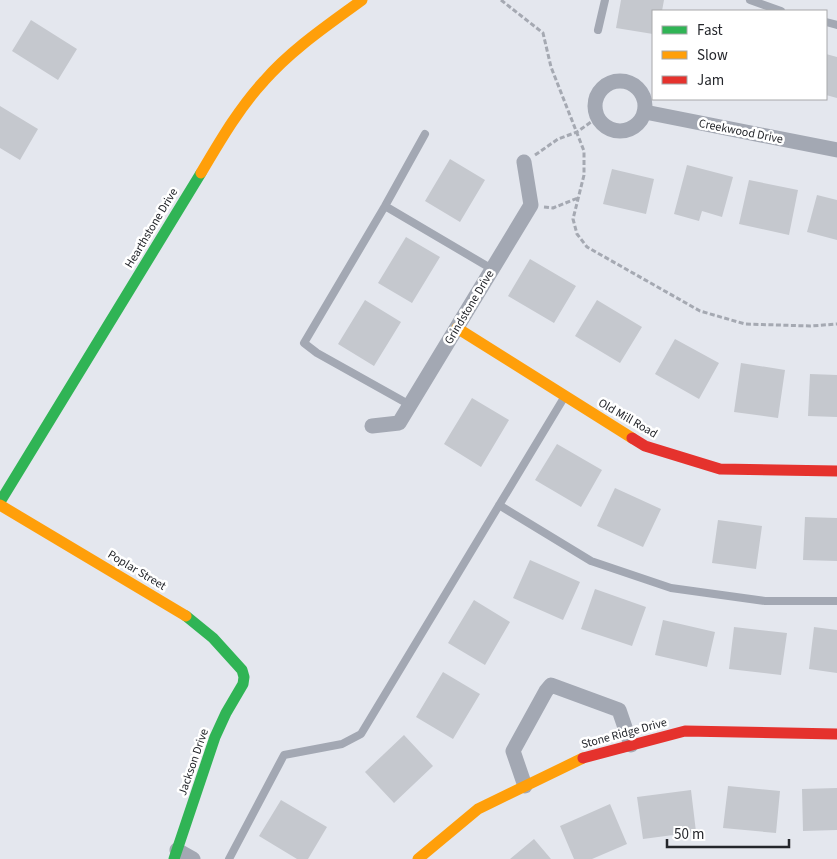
<svg xmlns="http://www.w3.org/2000/svg" width="837" height="859" font-family="'Source Sans 3',sans-serif">
<style>
.building{fill:#c5c8ce}
.lines{fill:none;stroke-linecap:round;stroke-linejoin:round}
.path{stroke:#a5a9b2;stroke-width:3;stroke-dasharray:5 2.5;stroke-linecap:butt}
.lane{stroke:#a3a8b3;stroke-width:8}
.street{stroke:#a3a8b3;stroke-width:15}
.fast{stroke:#30b455;stroke-width:11}
.slow{stroke:#ff9f0a;stroke-width:11}
.jam{stroke:#e5322d;stroke-width:11}
.labels{text-anchor:middle;stroke-width:5;stroke-linejoin:round;paint-order:stroke}
.street-label{font-size:12px;fill:#24262b;stroke:#fff}
</style>
<rect width="100%" height="100%" fill="#e4e7ee"/>
<path class="building" d="M 621,0 L 664,0 L 662,11 L 653,11 L 653,34 L 616,28 Z
M 31,20 L 77,49 L 58,80 L 12,51 Z
M 826,54 L 837,57 L 837,98 L 826,95 Z
M 0,106 L 38,129 L 20,160 L 0,148 Z
M 450,159 L 485,180 L 460,222 L 425,201 Z
M 687,165 L 733,177 L 722,217 L 702,211 L 699,221 L 674,214 Z
M 612,169 L 654,179 L 646,214 L 603,204 Z
M 749,180 L 798,190 L 789,235 L 739,224 Z
M 817,195 L 837,200 L 837,240 L 807,232 Z
M 406,237 L 440,257 L 412,303 L 378,283 Z
M 530,259 L 576,286 L 554,323 L 508,296 Z
M 365,300 L 401,322 L 374,366 L 338,344 Z
M 597,300 L 642,327 L 620,363 L 575,336 Z
M 675,339 L 719,363 L 699,399 L 655,374 Z
M 741,363 L 785,370 L 778,418 L 734,412 Z
M 810,374 L 837,375 L 837,417 L 808,416 Z
M 472,398 L 509,420 L 481,467 L 444,444 Z
M 557,444 L 602,470 L 581,507 L 535,480 Z
M 615,488 L 661,509 L 643,547 L 597,526 Z
M 805,517 L 837,518 L 837,561 L 803,560 Z
M 718,520 L 762,526 L 756,569 L 712,563 Z
M 530,560 L 580,582 L 563,620 L 513,598 Z
M 595,589 L 646,607 L 632,646 L 581,629 Z
M 474,600 L 510,622 L 485,665 L 448,643 Z
M 663,620 L 715,632 L 707,667 L 655,655 Z
M 734,627 L 787,633 L 781,675 L 729,669 Z
M 814,627 L 837,630 L 837,673 L 809,669 Z
M 443,672 L 480,694 L 453,739 L 416,717 Z
M 404,735 L 433,766 L 394,803 L 365,772 Z
M 728,786 L 780,791 L 776,833 L 723,828 Z
M 837,788 L 837,830 L 803,831 L 802,789 Z
M 691,790 L 696,832 L 643,839 L 637,797 Z
M 281,800 L 327,827 L 308,859 L 297,859 L 259,836 Z
M 610,804 L 627,844 L 592,859 L 574,859 L 560,826 Z
M 534,839 L 551,859 L 510,859 Z"/>
<g class="lines">
<path class="path" d="M 501,0 L 543,33 L 551,67 L 584,151 L 584,175 L 573,219 L 577,234 L 587,247 L 700,311 L 745,324 L 810,326 L 837,324
M 535,155 L 558,139 L 577,132 L 598,117
M 544,207 L 553,208 L 578,198"/>
<path class="lane" d="M 750,0 L 781,11
M 826,22 L 837,25
M 598,30 L 605,0
M 385,206 L 492,269
M 410,405 L 317,353 L 304,343 L 385,206 L 425,134
M 499,505 L 591,561 L 671,588 L 765,601 L 837,601
M 229,859 L 284,755 L 342,744 L 361,734 L 565,396"/>
<path class="street" d="M595 106a25 25 0 1 1 50 0a25 25 0 1 1-50 0Z
M 645,112 L 837,150
M 372,426 L 399,423 L 531,205 L 524,162
M 525,786 L 513,751 L 546,691 L 551,685 L 619,710 L 631,745
M 177,850 L 193,859"/>
<path class="fast" d="M 0,502 L 201,173
M 174,859 L 215,737 L 226,713 L 243,684 L 244,677 L 242,670 L 213,638 L 186,616"/>
<path class="slow" d="M 201,173 C 220,141 239,108 264,81 C 292,49 328,25 362,0
M 457,328 L 632,438
M 0,505 L 186,616
M 418,859 L 478,809 L 583,758"/>
<path class="jam" d="M 632,438 L 645,446 L 720,469 L 837,471
M 583,758 L 685,731 L 837,734"/>
</g>
<g class="labels">
<g class="street-label">
<text transform="translate(741 131) rotate(11)" y="4">Creekwood Drive</text>
<text transform="translate(151 228) rotate(-59)" y="4">Hearthstone Drive</text>
<text transform="translate(469 307) rotate(-59)" y="4">Grindstone Drive</text>
<text transform="translate(628 418) rotate(30)" y="4">Old Mill Road</text>
<text transform="translate(137 570) rotate(31)" y="4">Poplar Street</text>
<text transform="translate(624 733) rotate(-15)" y="4">Stone Ridge Drive</text>
<text transform="translate(193 762) rotate(-71)" y="4">Jackson Drive</text>
</g>
</g>
<rect x="652" y="10" width="175" height="90" fill="#ffffff" stroke="#a7a8aa"/>
<rect x="662" y="26" width="25" height="8" fill="#30b455" stroke="#a7a8aa"/>
<text x="697" y="35" font-size="15" fill="#24262b">Fast</text>
<rect x="662" y="51" width="25" height="8" fill="#ff9f0a" stroke="#a7a8aa"/>
<text x="697" y="60" font-size="15" fill="#24262b">Slow</text>
<rect x="662" y="76" width="25" height="8" fill="#e5322d" stroke="#a7a8aa"/>
<text x="697" y="85" font-size="15" fill="#24262b">Jam</text>
<path d="M667 839v8h122v-8" fill="none" stroke="#24262b" stroke-width="2.5"/>
<text x="674" y="839" font-size="15" fill="#24262b" stroke="#ffffff" stroke-width="4" paint-order="stroke">50 m</text>
</svg>
